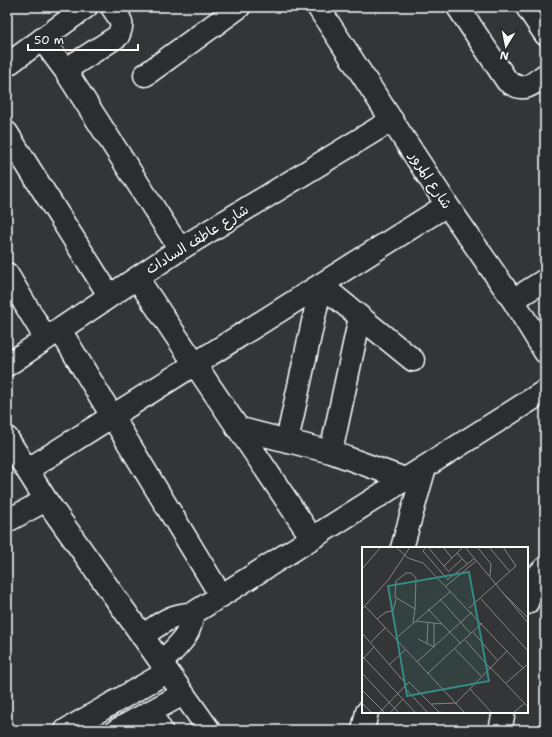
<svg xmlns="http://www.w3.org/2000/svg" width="552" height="737" font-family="'Shantell Sans','Playpen Sans Arabic',sans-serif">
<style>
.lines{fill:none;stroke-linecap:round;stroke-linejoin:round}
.minor-casing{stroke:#fff;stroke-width:25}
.minor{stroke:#2a2d2e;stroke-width:22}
.labels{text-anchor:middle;stroke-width:3;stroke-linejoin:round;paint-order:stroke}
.street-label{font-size:14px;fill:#fff;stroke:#2a2d2e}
.inset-road{fill:none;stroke:#858686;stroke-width:1}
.view{fill:#338b84;fill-opacity:0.15;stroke:#338b84;stroke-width:2}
.inset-edge{fill:none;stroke:#fff;stroke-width:2}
</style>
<rect width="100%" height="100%" fill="#333536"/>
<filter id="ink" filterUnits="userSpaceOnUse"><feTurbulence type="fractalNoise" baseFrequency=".025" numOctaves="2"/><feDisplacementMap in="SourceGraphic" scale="8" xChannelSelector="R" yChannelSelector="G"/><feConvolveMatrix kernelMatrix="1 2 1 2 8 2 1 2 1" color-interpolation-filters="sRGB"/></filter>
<g filter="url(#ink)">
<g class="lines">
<defs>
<path id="minor" d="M 318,7 L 447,205 L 513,300 L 545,352
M 458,7 L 507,81 C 524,93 530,86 545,75
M 527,7 L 545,34
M 42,39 L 65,70 L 180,249
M 7,65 L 86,7
M 65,70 L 118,36 C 125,21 120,20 112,7
M 145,75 L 239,7
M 7,133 L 109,295
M 7,274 L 46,339
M 137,278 L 312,538
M 513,300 L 545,280
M 60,330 L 221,596
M 7,365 L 180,249 L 392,120
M 237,428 L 331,452 L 405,479
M 7,438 L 46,500 L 209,730
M 287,441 L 321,285 L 413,360
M 331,452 L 360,317
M 27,470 L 447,205
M 7,521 L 46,500
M 402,548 L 425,467
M 527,603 L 537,576 L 545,568
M 142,636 C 159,625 170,614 192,614 L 545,391
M 161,663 C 175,648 192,636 192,614
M 150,712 L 161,730
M 66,730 L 167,672
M 117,730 L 183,694
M 363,730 L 367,712
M 500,730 L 504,712"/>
</defs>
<use href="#minor" class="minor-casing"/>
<use href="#minor" class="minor"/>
</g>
</g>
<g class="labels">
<g class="street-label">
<text transform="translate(431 180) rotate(57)" y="5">شارع المرور</text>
<text transform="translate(197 239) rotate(-32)" y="5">شارع عاطف السادات</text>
</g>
</g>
<g transform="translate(362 547)">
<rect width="166" height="166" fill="#333536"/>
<path class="inset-road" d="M 34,0 L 46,11 L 61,16 L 161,121M 64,0 L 61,4 L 86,33M 66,0 L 86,24M 81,0 L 90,11M 103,0 L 166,76M 127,0 L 148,25M 116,1 L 129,17 L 128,29M 95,6 L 105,17M 82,19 L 101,0M 0,22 L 19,0M 86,25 L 100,12M 85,33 L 113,11M 84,39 L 114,14M 140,45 L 166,71M 78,52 L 109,87M 119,52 L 166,104M 3,59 L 103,166M 107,61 L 154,19 L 141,0M 0,62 L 27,32 L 48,0M 66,62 L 99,97M 15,72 L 24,65 L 31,64 L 34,52M 54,74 L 80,77M 51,76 L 53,62 L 33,50 L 34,34 L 44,26 L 49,26 L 54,31 L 53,62M 111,85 L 135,113M 0,86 L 44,137M 33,92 L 89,44M 56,92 L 72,100 L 72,76M 103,93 L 128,121M 9,95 L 23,81M 65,97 L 66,76M 93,102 L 119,129M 0,109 L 54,166M 0,113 L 12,100M 55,115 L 110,65M 27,118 L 43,103M 128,120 L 166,160M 0,126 L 37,166M 65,127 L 120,76M 144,136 L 166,117M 42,140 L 66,166M 108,142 L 130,166M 0,143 L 23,166M 0,156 L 10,166M 70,157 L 94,156 L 145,104M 17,166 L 47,135 L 78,166M 28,166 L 41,152M 151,166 L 163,156"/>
<path class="view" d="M 107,25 L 127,134 L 45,149 L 26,39 Z"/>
<rect width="166" height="166" class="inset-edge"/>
</g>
<rect width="552" height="737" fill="none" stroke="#2a2d2e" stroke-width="24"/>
<rect x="12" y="12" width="528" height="713" fill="none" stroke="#fff" stroke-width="1.5" filter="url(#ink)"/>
<g transform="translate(506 46) rotate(190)" stroke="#2a2d2e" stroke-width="3" paint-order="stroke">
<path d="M0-3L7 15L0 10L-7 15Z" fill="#ffffff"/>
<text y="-6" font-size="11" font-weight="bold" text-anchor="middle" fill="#ffffff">N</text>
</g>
<path d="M28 44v6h110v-6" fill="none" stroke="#ffffff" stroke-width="2"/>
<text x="34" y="44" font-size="12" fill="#ffffff" stroke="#2a2d2e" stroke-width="3" paint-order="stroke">50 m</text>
</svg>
